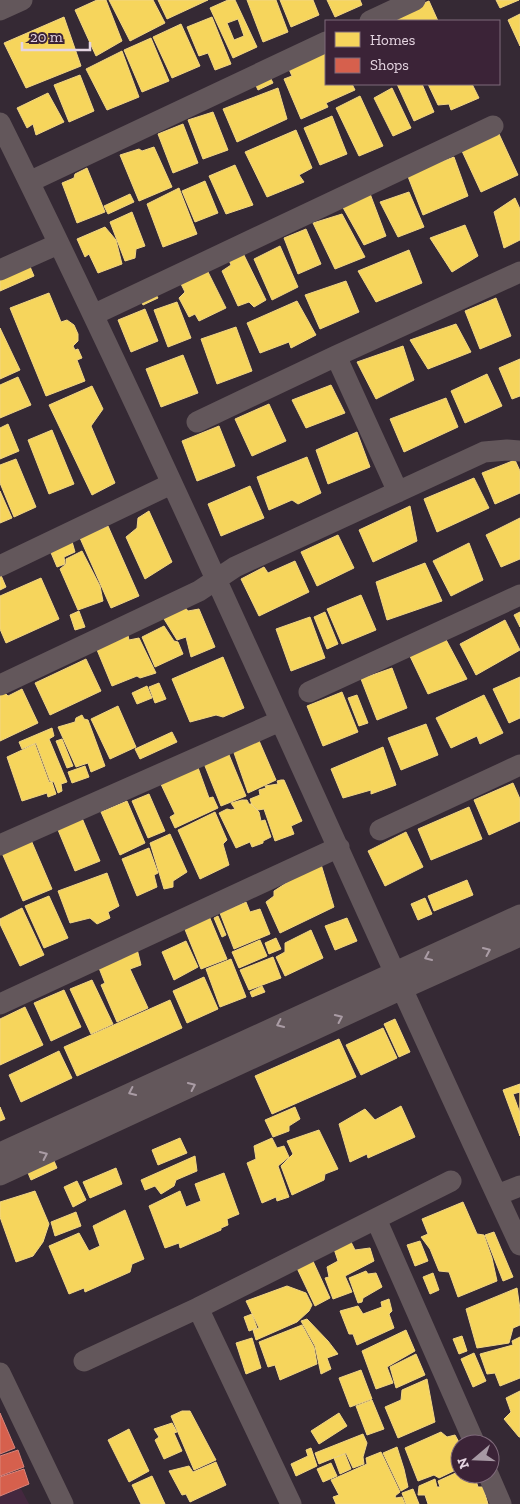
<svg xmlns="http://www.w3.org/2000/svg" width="520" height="1504" font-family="'Zilla Slab',serif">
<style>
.built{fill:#44283f}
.homes{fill:#f6d55c;stroke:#f1d584;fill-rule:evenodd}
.shops{fill:#d6604d;stroke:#da8379}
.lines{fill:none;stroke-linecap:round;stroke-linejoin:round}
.minor{stroke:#63575b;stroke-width:21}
.oneway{stroke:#aa9ca5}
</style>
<rect width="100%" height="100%" fill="#352934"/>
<path class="built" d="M 0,1449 L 29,1504 L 0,1504 Z"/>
<path class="homes" d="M 97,0 L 106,0 L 122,41 L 96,56 L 75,10 Z
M 109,0 L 153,0 L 165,23 L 130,41 Z
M 158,0 L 208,0 L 167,19 Z
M 228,0 L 235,0 L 257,47 L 233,58 L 210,8 ZM 238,19 L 244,36 L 234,40 L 227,23 Z
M 247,0 L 276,0 L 288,32 L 263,42 Z
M 280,0 L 313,0 L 319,15 L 291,27 Z
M 327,0 L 360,0 L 362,5 L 335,17 Z
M 496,0 L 519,0 L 500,8 Z
M 429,1 L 438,21 L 398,21 L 395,15 Z
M 520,14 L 520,46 L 508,20 Z
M 64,17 L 81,66 L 26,88 L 4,43 Z
M 212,17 L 231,64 L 215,70 L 208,53 L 199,56 L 187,27 Z
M 181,24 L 200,66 L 172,78 L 153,37 Z
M 151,38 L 169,81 L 142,92 L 124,50 Z
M 326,50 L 326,84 L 352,84 L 355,90 L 326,103 L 328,107 L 301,119 L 284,79 L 292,76 L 288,67 Z
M 122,51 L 139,97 L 107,110 L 86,69 Z
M 268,73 L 273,83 L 258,90 L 253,79 Z
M 80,75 L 94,111 L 69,122 L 54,85 Z
M 397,84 L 422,84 L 434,112 L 414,121 Z
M 428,84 L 472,84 L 479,98 L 451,110 L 449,104 L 438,105 Z
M 278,88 L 287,119 L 237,142 L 223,109 Z
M 392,88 L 411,128 L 393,136 L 374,98 Z
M 48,93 L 64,122 L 36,135 L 33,124 L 27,128 L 17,108 Z
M 360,96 L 383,146 L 359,156 L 336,108 Z
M 213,112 L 228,150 L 203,159 L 188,120 Z
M 332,116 L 347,154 L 320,165 L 304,128 Z
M 183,124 L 198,163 L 173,173 L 158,134 Z
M 296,130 L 312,168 L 299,175 L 304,182 L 267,197 L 245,152 Z
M 499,134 L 518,175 L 481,192 L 462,151 Z
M 154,147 L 172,187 L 139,201 L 120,155 L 139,149 L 142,151 Z
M 454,157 L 468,196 L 423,215 L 407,174 Z
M 235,165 L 253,205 L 226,214 L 209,176 Z
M 87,168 L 105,212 L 77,223 L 62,183 L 74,178 L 75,174 Z
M 205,181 L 218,213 L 195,222 L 182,191 Z
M 179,188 L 197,234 L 163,247 L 147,204 Z
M 369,191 L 386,236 L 364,245 L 341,204 Z
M 409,192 L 424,227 L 398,237 L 380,202 Z
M 130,194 L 134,202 L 108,214 L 104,206 Z
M 515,198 L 520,209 L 520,240 L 504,248 L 494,212 Z
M 132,212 L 145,246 L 136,249 L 135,258 L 125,261 L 110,222 Z
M 342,214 L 365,257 L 335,269 L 313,223 Z
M 465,225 L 478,256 L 452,272 L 430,238 Z
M 105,227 L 116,240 L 122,264 L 98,273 L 89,254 L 85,257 L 77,239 Z
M 306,229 L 321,264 L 298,274 L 284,238 Z
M 280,246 L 298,287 L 272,300 L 254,259 Z
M 240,247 L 266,300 L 254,307 L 249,302 L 238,306 L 222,271 L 231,265 L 227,255 Z
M 409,250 L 422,283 L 376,302 L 358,271 Z
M 28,262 L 34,276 L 0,291 L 0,275 Z
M 207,270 L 226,308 L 199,321 L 195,314 L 189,317 L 179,298 L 185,292 L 180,282 Z
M 346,281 L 359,312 L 320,329 L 305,295 Z
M 153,290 L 158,298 L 143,305 L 139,296 Z
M 49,293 L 61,322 L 67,320 L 74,325 L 78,334 L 78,341 L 73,346 L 75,350 L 78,349 L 82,358 L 77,360 L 85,381 L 46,396 L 10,308 Z
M 496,298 L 511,336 L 480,349 L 465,311 Z
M 297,301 L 316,335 L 291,348 L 289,342 L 260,353 L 247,323 Z
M 177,302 L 191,338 L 168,347 L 154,310 Z
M 145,309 L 158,341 L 131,352 L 118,320 Z
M 456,324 L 471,352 L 428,369 L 410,340 Z
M 236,327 L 252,371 L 217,384 L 201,339 Z
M 0,328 L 20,370 L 0,379 Z
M 403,346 L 414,380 L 376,399 L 357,362 Z
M 183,355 L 198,393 L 161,407 L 146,369 Z
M 520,359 L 520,396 L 512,399 L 499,368 Z
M 487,374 L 502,406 L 465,423 L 451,391 Z
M 18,377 L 31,405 L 0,418 L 0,385 Z
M 331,385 L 345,413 L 306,428 L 292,400 Z
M 92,386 L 103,409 L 91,426 L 115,483 L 92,495 L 49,405 Z
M 446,398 L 458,427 L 404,452 L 390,419 Z
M 269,404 L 286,441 L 252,456 L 235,419 Z
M 8,424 L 19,451 L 0,459 L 0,428 Z
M 219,426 L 235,466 L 197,481 L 182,441 Z
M 52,430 L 74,484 L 49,494 L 28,440 Z
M 357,432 L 370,467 L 328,484 L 316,450 Z
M 307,457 L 321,493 L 298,504 L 292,500 L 269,510 L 257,477 Z
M 16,459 L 36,507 L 14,517 L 0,483 L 0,465 Z
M 515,460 L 520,471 L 520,493 L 495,504 L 482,473 Z
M 474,478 L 489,508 L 437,532 L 424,499 Z
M 250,486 L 264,518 L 221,536 L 208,504 Z
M 0,491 L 12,518 L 0,523 Z
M 410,506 L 417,541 L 373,562 L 359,530 Z
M 149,511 L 172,562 L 145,579 L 126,537 L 137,528 L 138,518 Z
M 520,518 L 520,559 L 501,567 L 486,535 Z
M 108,526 L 139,596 L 111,608 L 80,538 Z
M 338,535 L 354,568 L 317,586 L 301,552 Z
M 71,538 L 75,552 L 64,557 L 65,564 L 57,567 L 49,548 Z
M 469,543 L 483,580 L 451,596 L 433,561 Z
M 82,551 L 100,586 L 103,601 L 78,610 L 60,569 L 66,564 L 66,559 Z
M 295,561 L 309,592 L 259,616 L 241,579 L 264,567 L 268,573 Z
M 425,563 L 442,601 L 387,620 L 376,582 Z
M 0,573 L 6,587 L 0,590 Z
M 41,578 L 59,619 L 6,643 L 0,629 L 0,596 Z
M 361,595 L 376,630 L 342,644 L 327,609 Z
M 183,605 L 188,611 L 199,609 L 215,647 L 191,657 L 186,637 L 177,640 L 161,614 Z
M 79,611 L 85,627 L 75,630 L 70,615 Z
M 325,612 L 338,644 L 327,649 L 314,617 Z
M 520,612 L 520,627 L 514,615 Z
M 310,617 L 325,658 L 291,671 L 276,629 Z
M 505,620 L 520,650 L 476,675 L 460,644 Z
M 164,626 L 174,641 L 178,642 L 183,654 L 155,667 L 142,637 Z
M 127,631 L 129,640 L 139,638 L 156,673 L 140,678 L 137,676 L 112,686 L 95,645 Z
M 443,634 L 467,679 L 428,694 L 408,652 Z
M 223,657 L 244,708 L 223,717 L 216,715 L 190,722 L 172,679 Z
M 86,659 L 101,691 L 50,715 L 35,683 Z
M 392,668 L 407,708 L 377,720 L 361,679 Z
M 520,677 L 520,718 L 509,723 L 493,689 Z
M 159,683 L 166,699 L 155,703 L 149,687 Z
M 147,686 L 152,698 L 137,704 L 132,693 Z
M 22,689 L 38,723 L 0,741 L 0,693 L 3,691 L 8,696 Z
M 342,692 L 358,732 L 323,746 L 307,706 Z
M 357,695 L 368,723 L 359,726 L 348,698 Z
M 484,695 L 503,733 L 480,744 L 477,736 L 451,748 L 436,718 Z
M 118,706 L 136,747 L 110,759 L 91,719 Z
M 82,715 L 84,719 L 88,720 L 105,766 L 91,772 L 88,763 L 76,767 L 58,727 L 75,722 L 76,718 Z
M 426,724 L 438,755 L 401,770 L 388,738 Z
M 52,728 L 54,736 L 49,739 L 67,782 L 61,784 L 62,791 L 58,793 L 54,782 L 50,781 L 36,743 L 22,749 L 19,742 Z
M 172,732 L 177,742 L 140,759 L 135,749 Z
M 257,736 L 276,780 L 248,793 L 232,747 Z
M 62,739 L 73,766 L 67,768 L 56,741 Z
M 35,744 L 49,782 L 52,782 L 56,794 L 48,797 L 47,793 L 22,801 L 7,757 Z
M 383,747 L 396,785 L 371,794 L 371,790 L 343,798 L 331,769 Z
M 227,750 L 246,796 L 221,806 L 203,761 Z
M 196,762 L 209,798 L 213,797 L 218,808 L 175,828 L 170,817 L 175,814 L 159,780 Z
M 85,766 L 89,777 L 72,783 L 68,772 Z
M 281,780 L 284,780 L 302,821 L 291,826 L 294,834 L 275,841 L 264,809 L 258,810 L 252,805 L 250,799 L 260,795 L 259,790 L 266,788 L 265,786 L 278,784 L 277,781 Z
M 513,783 L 520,799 L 520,821 L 489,835 L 474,800 Z
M 149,794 L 165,831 L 148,838 L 132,801 Z
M 242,800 L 247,800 L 249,804 L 251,804 L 259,812 L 261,821 L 265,820 L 271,837 L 263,841 L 263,843 L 252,847 L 250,842 L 236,848 L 219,813 L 227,809 L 231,810 L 235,809 L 231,803 Z
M 127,801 L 145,843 L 120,855 L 101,812 Z
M 469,807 L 482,839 L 431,860 L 418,829 Z
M 215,812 L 227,840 L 223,844 L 229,865 L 200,879 L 178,830 Z
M 82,818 L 100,861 L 75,871 L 56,825 Z
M 406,832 L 423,867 L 385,886 L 368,851 Z
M 170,834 L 187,872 L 173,881 L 173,887 L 164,889 L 150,843 Z
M 31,840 L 52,889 L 23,901 L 2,853 Z
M 149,848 L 158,873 L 154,875 L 157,887 L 137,896 L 122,859 Z
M 320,861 L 334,907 L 280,933 L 266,902 L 274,896 L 274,891 Z
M 107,873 L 119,906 L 108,912 L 110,918 L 97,924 L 90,918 L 70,923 L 58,891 Z
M 467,880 L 473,895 L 434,911 L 428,896 Z
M 49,896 L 68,938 L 44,948 L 25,906 Z
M 425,898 L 432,914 L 418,920 L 411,904 Z
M 246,902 L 250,912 L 260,909 L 270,934 L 234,949 L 220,913 Z
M 22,908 L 44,955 L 20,966 L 0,924 L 0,919 Z
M 209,916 L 227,959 L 201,969 L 184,927 Z
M 218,916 L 226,935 L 222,937 L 214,918 Z
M 347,918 L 357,941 L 335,950 L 325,926 Z
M 311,930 L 323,958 L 285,976 L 276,957 L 285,952 L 285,943 Z
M 276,938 L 281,949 L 269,954 L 265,943 Z
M 260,940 L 267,956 L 239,968 L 232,952 Z
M 186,941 L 198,967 L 174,980 L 162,952 Z
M 137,949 L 141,965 L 130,969 L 148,1008 L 117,1022 L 101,985 L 105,983 L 99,968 L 122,959 L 119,953 Z
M 273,957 L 281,978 L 249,990 L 240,970 Z
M 231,959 L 246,997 L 220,1007 L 206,969 Z
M 204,977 L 218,1009 L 187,1023 L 173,991 Z
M 92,980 L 113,1024 L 91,1034 L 70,989 Z
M 262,986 L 265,992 L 252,997 L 250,992 Z
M 64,990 L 81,1027 L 51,1041 L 34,1003 Z
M 170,1000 L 182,1028 L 77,1076 L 64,1047 Z
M 25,1007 L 43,1045 L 0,1065 L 0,1019 Z
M 395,1019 L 410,1052 L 399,1057 L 384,1024 Z
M 383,1028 L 397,1058 L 361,1075 L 346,1045 Z
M 339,1039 L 356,1077 L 272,1114 L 255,1076 Z
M 59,1051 L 72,1078 L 21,1102 L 9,1075 Z
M 520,1084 L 520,1136 L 503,1090 Z
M 520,1092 L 520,1113 L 513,1094 Z
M 401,1106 L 415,1137 L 368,1158 L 367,1154 L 350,1162 L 339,1124 L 365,1109 L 375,1120 Z
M 0,1107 L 5,1119 L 0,1121 Z
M 295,1107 L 300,1119 L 289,1126 L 289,1131 L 273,1137 L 265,1120 Z
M 319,1130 L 338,1169 L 325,1174 L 324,1180 L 292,1195 L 281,1166 L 293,1154 L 287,1141 Z
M 180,1138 L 187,1153 L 158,1165 L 152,1150 Z
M 272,1138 L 277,1148 L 284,1146 L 289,1157 L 278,1166 L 289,1197 L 277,1201 L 276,1197 L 262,1203 L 247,1163 L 256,1159 L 254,1146 Z
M 52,1156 L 57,1168 L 31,1180 L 26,1168 Z
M 195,1156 L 197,1171 L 176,1180 L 174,1186 L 161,1194 L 155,1186 L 145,1190 L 141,1180 Z
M 116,1168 L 122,1184 L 90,1198 L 83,1182 Z
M 224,1173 L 239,1214 L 227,1219 L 228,1225 L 221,1228 L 221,1230 L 180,1248 L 179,1243 L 165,1248 L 149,1206 L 180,1191 L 186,1207 L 201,1201 L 195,1184 Z
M 77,1181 L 86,1200 L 73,1207 L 64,1187 Z
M 35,1191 L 49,1224 L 43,1242 L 33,1256 L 16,1262 L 0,1217 L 0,1202 Z
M 463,1202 L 477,1234 L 484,1235 L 492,1258 L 497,1281 L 458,1297 L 449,1272 L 439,1271 L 430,1249 L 421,1237 L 428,1234 L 422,1219 Z
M 125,1210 L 144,1259 L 132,1264 L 130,1272 L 85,1292 L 84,1288 L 69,1294 L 49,1246 L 79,1233 L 89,1251 L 100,1246 L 93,1226 Z
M 76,1212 L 81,1226 L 55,1236 L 51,1222 Z
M 494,1232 L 513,1277 L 503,1281 L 485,1235 Z
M 420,1241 L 428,1261 L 415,1266 L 407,1245 Z
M 351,1242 L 355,1250 L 370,1248 L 374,1261 L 345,1276 L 352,1292 L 333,1299 L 325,1278 L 329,1277 L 327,1267 L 338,1261 L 334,1249 Z
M 312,1259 L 330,1298 L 315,1306 L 296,1266 Z
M 366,1271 L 368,1274 L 376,1273 L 382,1287 L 363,1298 L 362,1302 L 358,1303 L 349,1278 Z
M 433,1273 L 439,1290 L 430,1294 L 423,1277 Z
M 287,1286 L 306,1293 L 312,1305 L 309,1311 L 297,1322 L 256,1340 L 253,1330 L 259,1328 L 246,1301 Z
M 517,1288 L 520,1309 L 520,1325 L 513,1328 L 509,1343 L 477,1348 L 466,1309 Z
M 389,1299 L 392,1311 L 389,1314 L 394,1328 L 357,1345 L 353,1334 L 349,1334 L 340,1311 L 358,1306 L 363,1314 L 382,1307 L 381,1302 Z
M 252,1314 L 257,1328 L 249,1331 L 244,1317 Z
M 307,1319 L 328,1341 L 338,1354 L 327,1358 L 331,1369 L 321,1374 L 315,1346 L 301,1321 Z
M 302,1325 L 314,1347 L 317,1364 L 280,1380 L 275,1365 L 268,1367 L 259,1342 Z
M 406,1330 L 415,1351 L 387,1367 L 393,1383 L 376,1389 L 362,1351 Z
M 462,1336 L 467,1351 L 459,1354 L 453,1339 Z
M 520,1337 L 520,1378 L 500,1386 L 495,1373 L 487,1374 L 480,1354 L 513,1345 L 512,1341 Z
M 252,1338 L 261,1368 L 246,1374 L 236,1343 Z
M 474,1353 L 486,1381 L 473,1387 L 461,1359 Z
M 416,1354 L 425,1375 L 396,1388 L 390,1367 Z
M 361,1370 L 372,1399 L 350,1407 L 339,1378 Z
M 427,1379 L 435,1422 L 398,1438 L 385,1407 L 401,1400 L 402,1390 Z
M 520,1391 L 520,1437 L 519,1437 L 504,1419 L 511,1412 L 506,1398 Z
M 372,1400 L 384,1429 L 367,1435 L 356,1406 Z
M 182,1411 L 190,1411 L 216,1460 L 194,1470 L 171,1416 Z
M 339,1413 L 347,1426 L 319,1444 L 311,1431 Z
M 172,1423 L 177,1432 L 174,1433 L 182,1451 L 164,1459 L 155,1440 L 159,1437 L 154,1429 Z
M 129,1429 L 149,1471 L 129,1482 L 108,1440 Z
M 441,1432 L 447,1437 L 455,1435 L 460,1444 L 460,1468 L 439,1478 L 434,1475 L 418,1481 L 405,1448 Z
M 363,1434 L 367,1443 L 363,1457 L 364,1464 L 353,1468 L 346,1453 L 319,1464 L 315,1453 Z
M 397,1447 L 404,1469 L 408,1487 L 401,1491 L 383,1453 Z
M 311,1448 L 317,1466 L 296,1476 L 291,1464 L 308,1456 L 306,1450 Z
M 381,1452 L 400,1492 L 395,1496 L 396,1498 L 402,1497 L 405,1504 L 336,1504 L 333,1497 L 339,1495 L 331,1480 L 367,1464 L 366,1458 Z
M 345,1454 L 351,1469 L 340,1474 L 334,1458 Z
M 216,1462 L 226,1485 L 190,1502 L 186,1494 L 182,1495 L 169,1471 L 189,1466 L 193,1472 Z
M 331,1463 L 337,1476 L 323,1482 L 317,1469 Z
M 460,1471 L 460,1474 L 474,1474 L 478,1487 L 483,1487 L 488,1504 L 428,1504 L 425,1495 L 418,1495 L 419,1486 L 435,1479 L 437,1487 L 440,1487 L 438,1481 Z
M 152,1476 L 165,1504 L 141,1504 L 132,1485 Z
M 413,1489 L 419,1504 L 406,1504 L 402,1493 Z"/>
<path class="shops" d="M 0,1413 L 15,1448 L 0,1454 Z
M 18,1450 L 24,1467 L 0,1476 L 0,1456 Z
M 24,1469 L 29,1484 L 0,1496 L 0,1477 Z"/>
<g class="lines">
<path class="minor" d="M 0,10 L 22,0
M 370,21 L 415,0
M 0,123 C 183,492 345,871 520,1245
M 29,182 L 326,42
M 0,270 L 58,244
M 93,315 L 493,126
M 336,356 L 398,492
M 197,422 L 336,356 L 520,272
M 0,566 L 171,484
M 0,685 L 199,591 L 235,567 L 484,452 L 507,450 L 520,451
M 309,692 L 520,595
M 380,830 L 520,765
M 0,845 L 280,721
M 0,1004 L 339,847
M 0,1153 L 520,915
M 0,1175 L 402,989 L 520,936
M 497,1195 L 520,1186
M 376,1219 L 475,1444
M 198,1308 L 291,1504
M 84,1361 L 198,1308 L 451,1181
M 0,1373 L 63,1504
M 488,1474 L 501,1504"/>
</g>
<defs><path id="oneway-chevron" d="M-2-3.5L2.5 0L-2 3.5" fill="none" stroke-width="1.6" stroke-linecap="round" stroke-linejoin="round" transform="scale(1.25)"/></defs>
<g class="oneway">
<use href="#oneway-chevron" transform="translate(487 951) rotate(-24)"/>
<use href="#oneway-chevron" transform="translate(428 957) rotate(156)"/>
<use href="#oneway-chevron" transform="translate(339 1018) rotate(-25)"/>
<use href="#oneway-chevron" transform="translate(280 1024) rotate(155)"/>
<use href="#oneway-chevron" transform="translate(192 1086) rotate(-25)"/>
<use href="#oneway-chevron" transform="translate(132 1092) rotate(155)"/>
<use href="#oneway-chevron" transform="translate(44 1155) rotate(-25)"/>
</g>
<rect x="325" y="20" width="175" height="65" fill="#3b2337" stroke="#7f6a7b"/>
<rect x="335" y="32" width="25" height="15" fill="#f6d55c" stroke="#7f6a7b"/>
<text x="370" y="45" font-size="15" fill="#e5d5e1">Homes</text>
<rect x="335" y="58" width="25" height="15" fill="#d6604d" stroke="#7f6a7b"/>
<text x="370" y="70" font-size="15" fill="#e5d5e1">Shops</text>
<g transform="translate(475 1459) rotate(251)"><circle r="24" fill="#3b2337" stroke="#7f6a7b"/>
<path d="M0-4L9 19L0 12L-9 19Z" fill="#a799a4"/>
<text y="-8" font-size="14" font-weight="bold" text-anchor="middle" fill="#e5d5e1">N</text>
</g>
<path d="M22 42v8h68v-8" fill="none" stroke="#e5d5e1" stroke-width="2.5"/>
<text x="30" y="42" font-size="15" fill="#e5d5e1" stroke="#3b2337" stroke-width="4" paint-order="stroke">20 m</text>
</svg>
